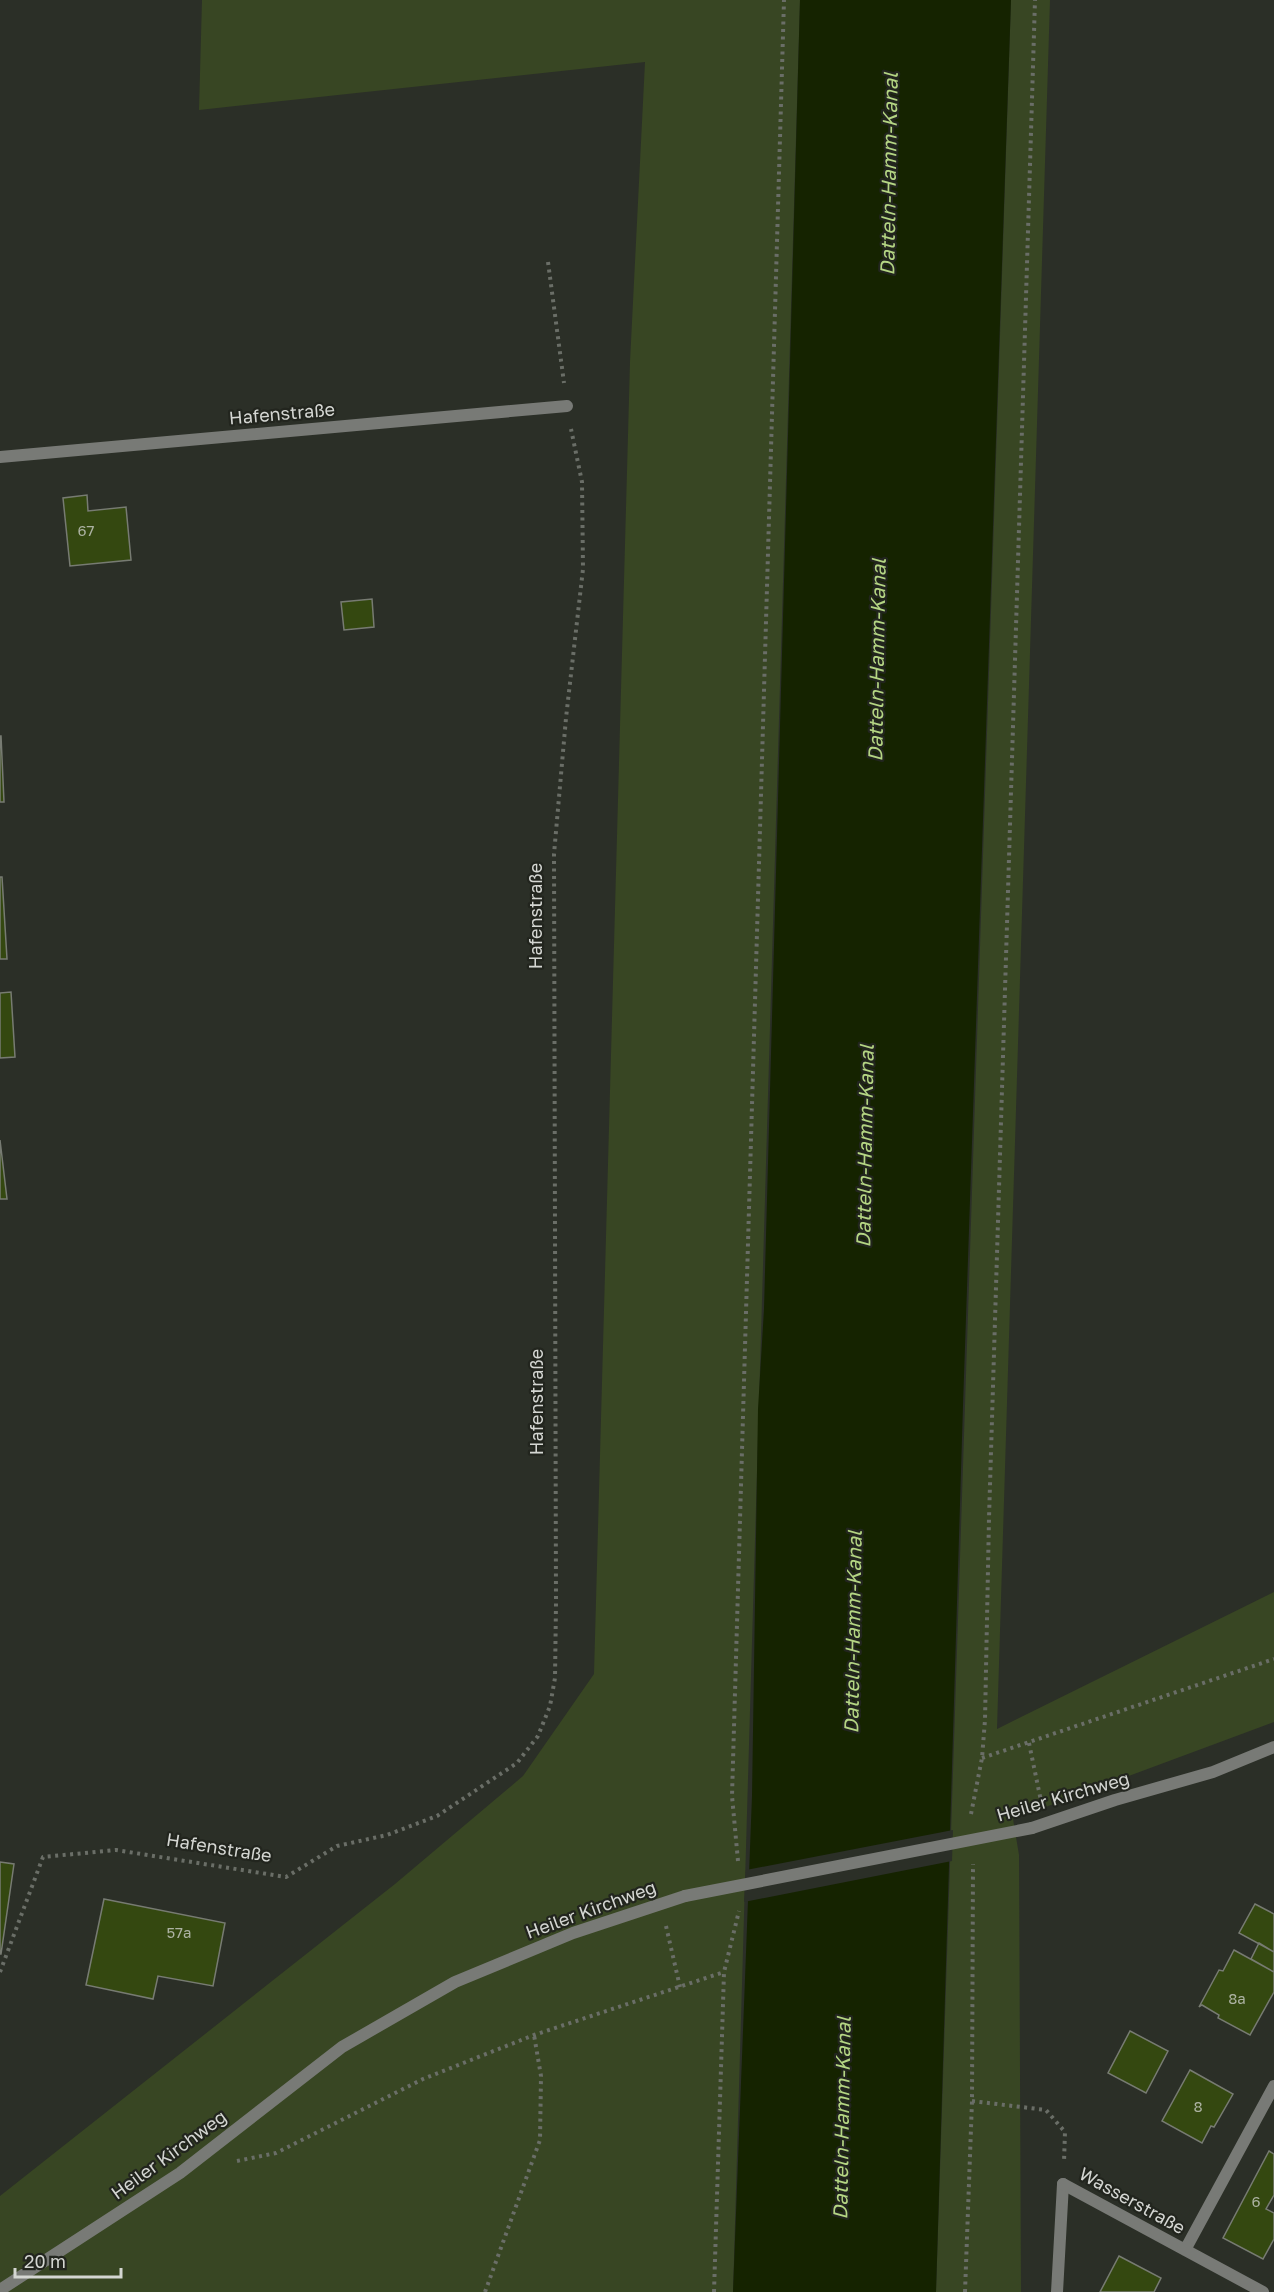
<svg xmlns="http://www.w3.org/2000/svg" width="1274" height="2292" font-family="'Golos Text',sans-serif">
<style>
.green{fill:#384623}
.water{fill:#152300}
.pier{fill:#2b2f27}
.building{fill:#344810;stroke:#777b72;stroke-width:1.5}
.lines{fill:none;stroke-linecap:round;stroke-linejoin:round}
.path{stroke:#6a6e67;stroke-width:4;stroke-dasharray:3 4.5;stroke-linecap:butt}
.service{stroke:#787a76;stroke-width:12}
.minor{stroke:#787a76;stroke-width:12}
.minor-bridge{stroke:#787a76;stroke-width:12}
.labels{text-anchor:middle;stroke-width:4.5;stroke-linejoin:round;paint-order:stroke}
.number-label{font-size:15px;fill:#acb2a2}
.street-label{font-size:18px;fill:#d4d6d2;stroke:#22251e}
.water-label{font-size:20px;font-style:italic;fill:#b4d583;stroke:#22251e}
</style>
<rect width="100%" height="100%" fill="#2b2f27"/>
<path class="green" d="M 202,0 L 800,0 L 733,2292 L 0,2292 L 0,2196 L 395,1884 L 523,1776 L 594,1674 L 630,362 L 645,62 L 199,110 Z
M 1011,0 L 1050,0 L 997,1729 L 1274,1592 L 1274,1722 L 1013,1819 L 1019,1855 L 1021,2292 L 936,2292 Z"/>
<path class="water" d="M 800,0 L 1011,0 L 963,1405 L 936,2292 L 733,2292 L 752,1796 L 758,1409 L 764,1309 Z"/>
<path class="pier" d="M 953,1830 L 952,1861 L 744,1902 L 746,1870 Z"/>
<path class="building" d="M 87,495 L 88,511 L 126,507 L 131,560 L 70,566 L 63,498 Z
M 372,599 L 374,627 L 344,630 L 341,602 Z
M 1,736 L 4,802 L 0,802 L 0,736 Z
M 0,877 L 2,877 L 7,959 L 0,959 Z
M 11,992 L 15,1057 L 0,1058 L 0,993 Z
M 0,1140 L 7,1199 L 0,1199 Z
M 0,1862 L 14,1864 L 1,1954 L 0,1954 Z
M 104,1899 L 225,1923 L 213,1986 L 158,1976 L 153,1999 L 86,1985 Z
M 1255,1904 L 1274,1914 L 1274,1952 L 1239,1933 Z
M 1259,1943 L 1274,1952 L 1274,1972 L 1251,1959 Z
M 1234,1950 L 1274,1972 L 1274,1992 L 1250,2035 L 1218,2018 L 1219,2015 L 1202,2005 L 1199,2007 L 1219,1970 L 1223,1971 Z
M 1130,2031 L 1168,2051 L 1146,2093 L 1108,2073 Z
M 1190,2070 L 1233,2094 L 1214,2127 L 1211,2126 L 1202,2143 L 1162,2121 Z
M 1269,2151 L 1274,2154 L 1274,2195 L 1266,2209 L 1274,2213 L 1274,2239 L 1263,2259 L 1223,2238 Z
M 1119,2256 L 1161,2278 L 1154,2292 L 1100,2292 Z"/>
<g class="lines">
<path class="path" d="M 548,262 L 564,383
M 1029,1743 L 1041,1801
M 982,1758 L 1274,1659
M 971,1814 L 982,1758 L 985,1720 L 989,1518 L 1035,0
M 738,1861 L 732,1796 L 784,0
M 666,1926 L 680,1987
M 0,1972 L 43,1857 L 116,1850 L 286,1877 L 337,1846 L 387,1835 L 437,1816 L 517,1763 L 538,1736 L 550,1706 L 555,1678 L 556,1603 L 554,854 L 566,718 L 583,569 L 582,482 L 571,429
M 972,2101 L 1046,2110 L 1065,2132 L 1064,2162
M 237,2161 L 276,2153 L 423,2079 L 534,2035 L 724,1972
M 485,2292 L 540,2140 L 541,2076 L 534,2035
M 714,2292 L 724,1972 L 739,1911
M 965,2292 L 972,2101 L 973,1864"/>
<path class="service" d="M 1057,2292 L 1063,2184"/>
<path class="minor" d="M 0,457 L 567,406
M 1032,1828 L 1115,1800 L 1213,1772 L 1274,1747
M 1063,2184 L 1263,2292
M 1185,2250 L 1274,2086
M 0,2290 L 180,2173 L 342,2047 L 455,1982 L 573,1933 L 685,1896"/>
<path class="minor-bridge" d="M 685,1896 L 1032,1828"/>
</g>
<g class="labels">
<g class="number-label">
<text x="86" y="536">67</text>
<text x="179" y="1938">57a</text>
<text x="1237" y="2004">8a</text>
<text x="1198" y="2112">8</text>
<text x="1256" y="2207">6</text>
</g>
<g class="street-label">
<text transform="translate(282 414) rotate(-5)" y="6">Hafenstraße</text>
<text transform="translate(536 916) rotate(-90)" y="6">Hafenstraße</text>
<text transform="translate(537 1402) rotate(-90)" y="6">Hafenstraße</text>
<text transform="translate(1063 1797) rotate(-16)" y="6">Heiler Kirchweg</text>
<text transform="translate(219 1848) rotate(9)" y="6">Hafenstraße</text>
<text transform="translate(591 1910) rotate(-20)" y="6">Heiler Kirchweg</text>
<text transform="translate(169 2155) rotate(-36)" y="6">Heiler Kirchweg</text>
<text transform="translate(1132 2201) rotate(29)" y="6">Wasserstraße</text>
</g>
<g class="water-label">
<text transform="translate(889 174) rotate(-89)" y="7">Datteln-Hamm-Kanal</text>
<text transform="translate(877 660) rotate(-89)" y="7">Datteln-Hamm-Kanal</text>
<text transform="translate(865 1146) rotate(-89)" y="7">Datteln-Hamm-Kanal</text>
<text transform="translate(853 1632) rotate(-89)" y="7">Datteln-Hamm-Kanal</text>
<text transform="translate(842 2118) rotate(-89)" y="7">Datteln-Hamm-Kanal</text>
</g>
</g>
<path d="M15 2268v9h106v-9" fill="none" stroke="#d4d6d2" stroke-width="3"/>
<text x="24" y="2268" font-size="18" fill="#d4d6d2" stroke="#22251e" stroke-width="4.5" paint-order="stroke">20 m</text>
</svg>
